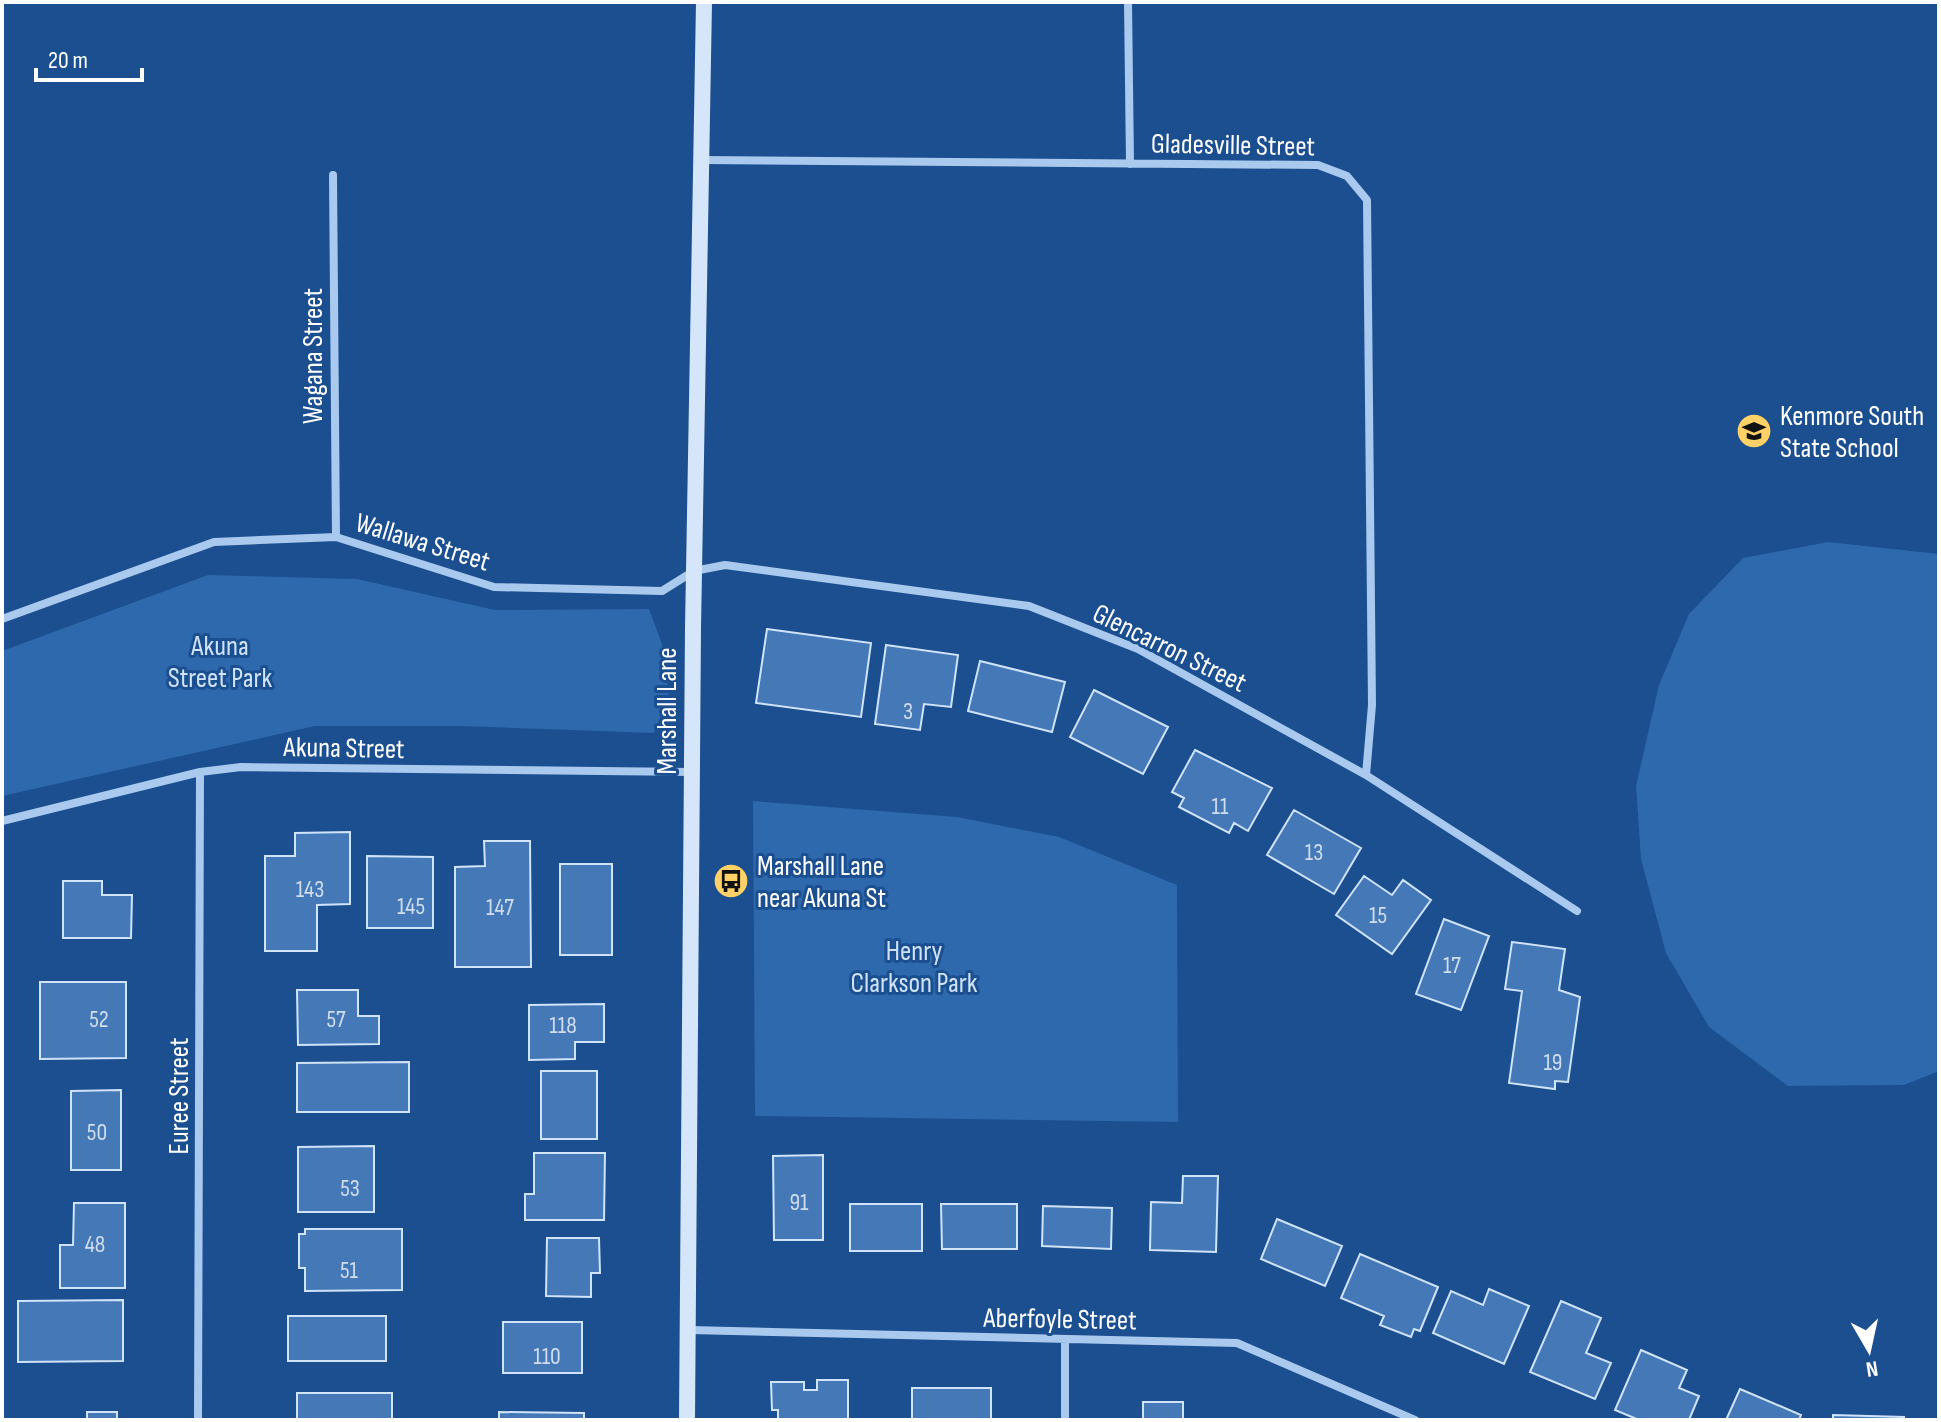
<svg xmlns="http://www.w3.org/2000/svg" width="1941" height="1422" font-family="'Sofia Sans Condensed',sans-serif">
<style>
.green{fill:#2e69ad}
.building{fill:#4478b7;stroke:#cfe3fa;stroke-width:2}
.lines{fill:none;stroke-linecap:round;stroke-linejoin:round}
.street{stroke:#a9c9ee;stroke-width:8}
.secondary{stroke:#d6e6fa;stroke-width:16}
.labels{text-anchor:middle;stroke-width:6;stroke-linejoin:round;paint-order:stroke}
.number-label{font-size:24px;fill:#d0dded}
.street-label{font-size:28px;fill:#fff;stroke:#1b4f8f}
.poi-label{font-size:28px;fill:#fff;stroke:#1b4f8f;text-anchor:start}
.park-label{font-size:28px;fill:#cfe3fa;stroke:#1b4f8f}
</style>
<rect width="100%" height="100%" fill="#1b4f8f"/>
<path class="green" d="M 1828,542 L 1939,554 L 1939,1071 L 1904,1085 L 1788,1086 L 1709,1027 L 1666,953 L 1641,859 L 1636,786 L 1659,685 L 1689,614 L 1743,558 Z
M 208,575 L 357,579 L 495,610 L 649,609 L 662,644 L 669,696 L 654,733 L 461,726 L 315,726 L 2,796 L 2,651 Z
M 753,801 L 957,817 L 1059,837 L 1177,885 L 1178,1122 L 755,1116 Z"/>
<path class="building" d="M 767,629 L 871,643 L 861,717 L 756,703 Z
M 886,645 L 958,655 L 951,707 L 924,704 L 920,730 L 875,724 Z
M 980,661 L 1065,682 L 1052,732 L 968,711 Z
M 1094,690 L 1168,727 L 1143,774 L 1070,737 Z
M 1195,750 L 1272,788 L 1248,831 L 1234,823 L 1229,833 L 1179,807 L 1184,798 L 1172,792 Z
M 1294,810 L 1361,848 L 1334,894 L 1267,855 Z
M 350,832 L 350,904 L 317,905 L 317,951 L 265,951 L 265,856 L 295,856 L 295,833 Z
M 484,841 L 530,841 L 531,967 L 455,967 L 455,867 L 485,866 Z
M 367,856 L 433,857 L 433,928 L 367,928 Z
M 560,864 L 612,864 L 612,955 L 560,955 Z
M 1364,876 L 1392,895 L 1403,880 L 1431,900 L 1392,954 L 1336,915 Z
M 63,881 L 102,881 L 102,895 L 132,895 L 131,938 L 63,938 Z
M 1444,919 L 1489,936 L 1461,1010 L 1416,994 Z
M 1512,942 L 1565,949 L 1559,990 L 1580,997 L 1568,1082 L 1555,1081 L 1555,1089 L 1509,1083 L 1522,991 L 1505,989 Z
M 40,982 L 126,982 L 126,1058 L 40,1059 Z
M 297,990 L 358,990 L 358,1016 L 379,1016 L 379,1044 L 298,1045 Z
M 604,1004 L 604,1042 L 575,1042 L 575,1059 L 529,1060 L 529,1005 Z
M 409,1062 L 409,1112 L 297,1112 L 297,1063 Z
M 541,1071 L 597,1071 L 597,1139 L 541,1139 Z
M 121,1090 L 121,1170 L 71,1170 L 71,1091 Z
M 374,1146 L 374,1212 L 298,1212 L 298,1147 Z
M 534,1153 L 605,1153 L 604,1220 L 525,1220 L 525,1194 L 534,1194 Z
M 823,1155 L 823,1240 L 774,1240 L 773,1156 Z
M 1183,1176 L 1218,1176 L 1216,1252 L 1150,1250 L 1151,1202 L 1182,1203 Z
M 74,1203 L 125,1203 L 125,1288 L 60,1288 L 60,1245 L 73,1245 Z
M 850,1204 L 922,1204 L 922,1251 L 850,1251 Z
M 941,1204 L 1017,1204 L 1017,1249 L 942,1249 Z
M 1043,1206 L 1112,1208 L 1111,1249 L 1042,1246 Z
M 1277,1219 L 1342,1246 L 1325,1286 L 1261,1259 Z
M 305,1229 L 402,1229 L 402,1290 L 305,1291 L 305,1268 L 299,1268 L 299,1234 L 305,1234 Z
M 547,1238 L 599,1238 L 600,1273 L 591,1273 L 591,1297 L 546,1296 Z
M 1360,1254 L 1438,1287 L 1420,1331 L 1414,1329 L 1411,1337 L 1380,1325 L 1384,1316 L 1341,1298 Z
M 1489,1289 L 1529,1306 L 1504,1364 L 1433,1333 L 1451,1291 L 1483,1305 Z
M 123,1300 L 123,1361 L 18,1362 L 18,1301 Z
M 1561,1301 L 1601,1318 L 1586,1353 L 1611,1363 L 1595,1399 L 1530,1372 Z
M 288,1316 L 386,1316 L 386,1361 L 288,1361 Z
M 503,1322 L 582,1322 L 582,1373 L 503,1373 Z
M 1641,1350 L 1687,1370 L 1679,1388 L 1699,1396 L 1689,1420 L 1639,1420 L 1615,1410 Z
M 817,1380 L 848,1380 L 848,1420 L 778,1420 L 778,1410 L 772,1410 L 771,1382 L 804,1382 L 804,1390 L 817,1390 Z
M 912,1388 L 991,1388 L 991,1420 L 912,1420 Z
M 1740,1389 L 1801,1415 L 1799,1420 L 1726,1420 Z
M 297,1393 L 392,1393 L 392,1420 L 297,1420 Z
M 1143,1402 L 1183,1402 L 1183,1420 L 1143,1420 Z
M 87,1412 L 117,1412 L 117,1420 L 87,1420 Z
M 499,1412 L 584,1413 L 584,1420 L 499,1420 Z
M 1833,1415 L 1904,1417 L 1904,1420 L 1833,1420 Z"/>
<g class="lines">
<path class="street" d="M 1128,2 L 1130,164
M 702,160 L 1318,165 L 1347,176 L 1367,200 L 1372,705 L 1366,775
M 333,175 L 336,537
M 2,619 L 214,542 L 336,537 L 494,587 L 662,591 L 694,571 L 725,565 L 1029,606 L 1138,649 L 1366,775 L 1577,911
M 2,821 L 200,772 L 241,767 L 692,772
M 689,1330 L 1237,1343 L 1415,1420
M 198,1420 L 200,772
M 1065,1420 L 1065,1341"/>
<path class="secondary" d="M 687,1420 L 693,628 L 704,2"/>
</g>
<defs>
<symbol id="school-disc" viewBox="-11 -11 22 22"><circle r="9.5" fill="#ffd166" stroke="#1b4f8f"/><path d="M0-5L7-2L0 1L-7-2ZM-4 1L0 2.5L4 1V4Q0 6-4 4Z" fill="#111"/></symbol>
<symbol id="bus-disc" viewBox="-11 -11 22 22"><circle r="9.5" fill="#ffd166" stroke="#1b4f8f"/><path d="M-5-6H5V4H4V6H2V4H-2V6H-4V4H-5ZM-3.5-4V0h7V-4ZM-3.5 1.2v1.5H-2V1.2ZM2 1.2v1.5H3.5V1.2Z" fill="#111"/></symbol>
</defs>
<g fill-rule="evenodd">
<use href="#school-disc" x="1734" y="411" width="40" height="40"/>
<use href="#bus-disc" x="711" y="861" width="40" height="40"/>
</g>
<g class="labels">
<g class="number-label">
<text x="908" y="719">3</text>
<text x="1220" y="814">11</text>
<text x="1314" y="860">13</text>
<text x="310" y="897">143</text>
<text x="411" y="914">145</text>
<text x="500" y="915">147</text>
<text x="1378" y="923">15</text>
<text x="1452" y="973">17</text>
<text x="99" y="1027">52</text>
<text x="336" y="1027">57</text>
<text x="563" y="1033">118</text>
<text x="1553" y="1070">19</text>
<text x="97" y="1140">50</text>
<text x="350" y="1196">53</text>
<text x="799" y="1210">91</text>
<text x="95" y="1252">48</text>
<text x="349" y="1278">51</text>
<text x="547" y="1364">110</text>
</g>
<g class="street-label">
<text transform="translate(1233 144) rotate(1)" y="10">Gladesville Street</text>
<text transform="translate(312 356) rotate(-90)" y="10">Wagana Street</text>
<text transform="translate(423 541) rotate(17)" y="10">Wallawa Street</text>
<text transform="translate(1170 647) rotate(26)" y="10">Glencarron Street</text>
<text transform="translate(666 711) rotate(-90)" y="10">Marshall Lane</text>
<text transform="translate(344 747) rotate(1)" y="10">Akuna Street</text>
<text transform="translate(178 1096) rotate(-90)" y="10">Euree Street</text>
<text transform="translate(1060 1318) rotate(1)" y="10">Aberfoyle Street</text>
</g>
<g class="poi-label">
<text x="1780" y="425">Kenmore South<tspan x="1780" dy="32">State School</tspan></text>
<text x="757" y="875">Marshall Lane<tspan x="757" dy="32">near Akuna St</tspan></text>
</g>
<g class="park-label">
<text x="220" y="655">Akuna<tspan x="220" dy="32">Street Park</tspan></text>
<text x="914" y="960">Henry<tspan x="914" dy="32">Clarkson Park</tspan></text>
</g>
</g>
<rect width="1941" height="1422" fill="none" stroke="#ffffff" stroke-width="8"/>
<g transform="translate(1869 1350) rotate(171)" stroke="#1b4f8f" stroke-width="6" paint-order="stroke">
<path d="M0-6L14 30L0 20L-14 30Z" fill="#ffffff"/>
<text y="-12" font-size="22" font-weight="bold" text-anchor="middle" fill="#ffffff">N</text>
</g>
<path d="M36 68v12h106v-12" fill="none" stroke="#ffffff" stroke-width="4"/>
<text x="48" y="68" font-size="24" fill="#ffffff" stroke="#1b4f8f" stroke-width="6" paint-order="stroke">20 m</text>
</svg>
